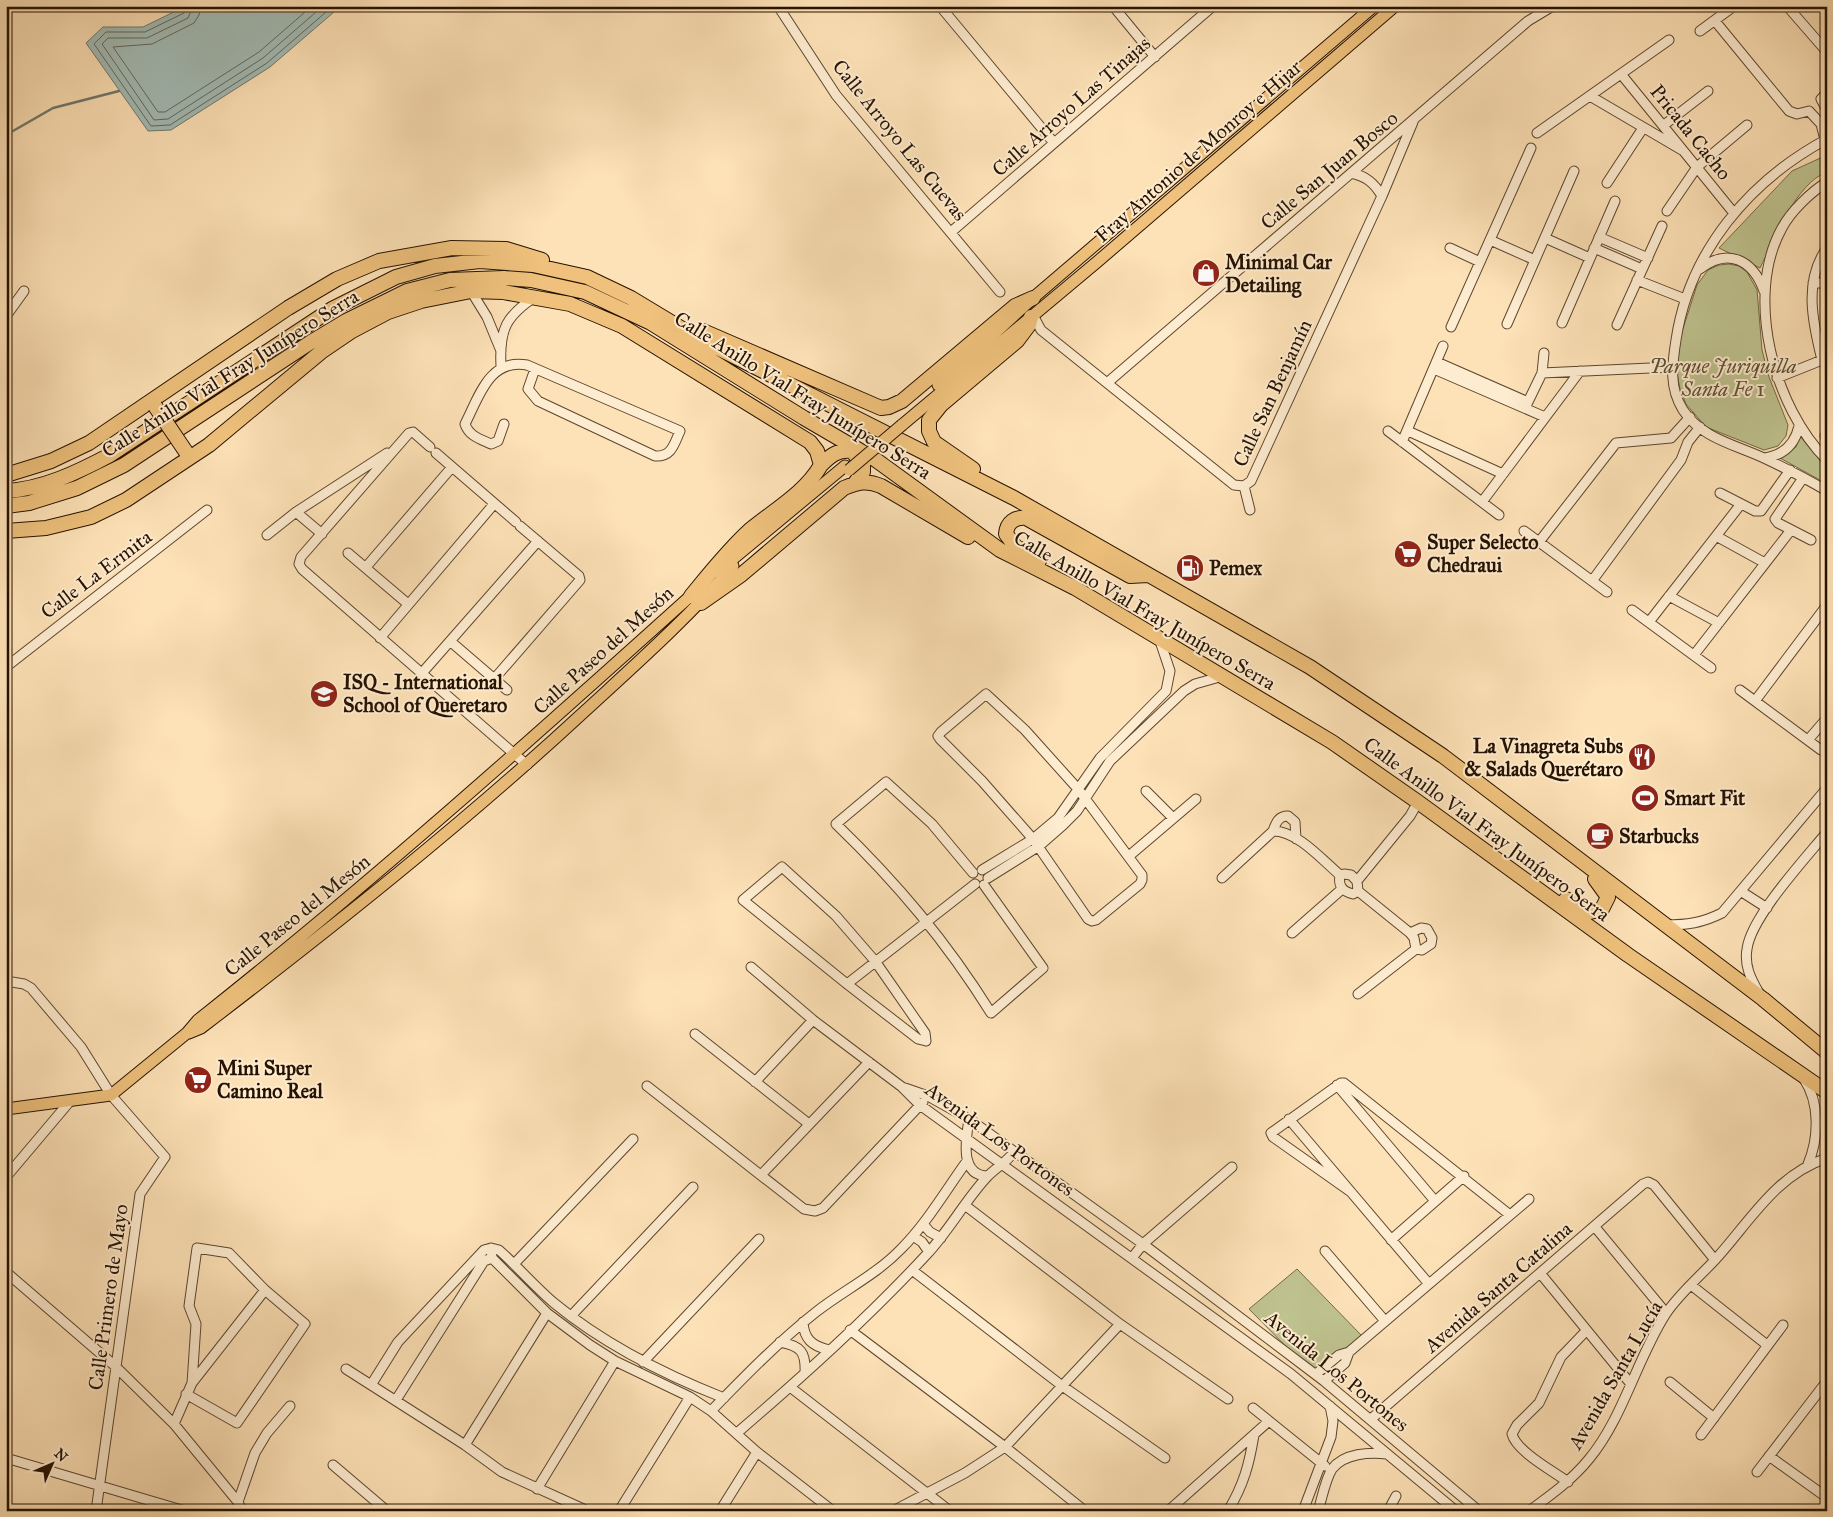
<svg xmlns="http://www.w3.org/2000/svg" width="1833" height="1517" font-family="'IM FELL Great Primer',serif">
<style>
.green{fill:#bfc38f;stroke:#726a48}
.water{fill:#a2bcb6;stroke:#70786e}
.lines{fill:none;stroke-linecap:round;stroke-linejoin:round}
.shore{stroke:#64675c;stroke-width:1}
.stream{stroke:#70786e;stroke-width:2.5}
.minor-casing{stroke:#5c462e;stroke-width:11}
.major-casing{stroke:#261201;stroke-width:13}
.highway-casing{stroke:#261201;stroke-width:16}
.minor{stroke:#feecd0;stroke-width:9}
.major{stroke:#efc17c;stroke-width:11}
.highway{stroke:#efc17c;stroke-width:14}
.major-bridge-casing{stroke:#261201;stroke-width:13;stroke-linecap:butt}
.highway-bridge-casing{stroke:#261201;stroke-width:16;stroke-linecap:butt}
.major-bridge{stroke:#efc17c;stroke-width:11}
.highway-bridge{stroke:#efc17c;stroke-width:14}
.labels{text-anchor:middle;stroke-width:4;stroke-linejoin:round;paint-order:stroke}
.street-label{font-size:20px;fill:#261201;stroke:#feecd0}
.poi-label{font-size:20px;font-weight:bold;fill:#261201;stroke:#feecd0;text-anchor:start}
.park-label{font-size:20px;font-style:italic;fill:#5c5033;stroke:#feecd0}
</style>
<rect width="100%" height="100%" fill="#fee2b7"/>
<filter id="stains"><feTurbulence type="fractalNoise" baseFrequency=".004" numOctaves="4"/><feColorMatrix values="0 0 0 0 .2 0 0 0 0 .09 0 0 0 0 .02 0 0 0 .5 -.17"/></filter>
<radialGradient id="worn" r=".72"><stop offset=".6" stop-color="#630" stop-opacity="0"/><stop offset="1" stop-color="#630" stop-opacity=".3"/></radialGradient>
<path class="green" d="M 1827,155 L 1827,172 C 1796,183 1774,240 1760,268 L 1719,248 L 1792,171 Z
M 1729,264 L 1739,266 L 1747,272 L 1757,290 L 1762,350 L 1769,377 L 1788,425 L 1786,436 L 1778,446 L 1764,450 L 1706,427 L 1686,404 L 1680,389 L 1677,373 L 1680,338 L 1697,285 L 1708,270 L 1719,265 Z
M 1800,436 L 1827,469 L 1827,484 L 1780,458 L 1796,447 Z
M 1297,1269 L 1362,1336 L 1314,1375 L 1249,1309 Z"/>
<path class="water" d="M 186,6 L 341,6 L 270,67 L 171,130 L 148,131 L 86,43 L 103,27 L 143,27 Z"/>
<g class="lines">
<path class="shore" d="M 187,6 L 184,13 L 145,32 L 106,32 L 94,44 L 151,126 L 170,125 L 267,63 L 333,6
M 193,6 L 188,18 L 147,38 L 108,38 L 102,44 L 154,120 L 168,119 L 263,58 L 323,6
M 201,6 L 199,15 L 194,23 L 152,44 L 113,47 L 158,112 L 165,112 L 259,52 L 312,6"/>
<path class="stream" d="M 6,135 L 53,108 L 119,91"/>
<defs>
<path id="minor" d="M 778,6 L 836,95 L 1000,292
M 940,6 L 1054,143
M 1113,6 L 1155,57
M 1787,6 L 1827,52
M 1715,21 L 1789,111 L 1797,114 L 1809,111 L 1821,124 L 1825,140
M 1700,31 L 1734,6
M 1621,74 L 1733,212
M 1827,93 L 1821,99 L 1827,110
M 1590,96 L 1682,150
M 1664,125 L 1708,91
M 1537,133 L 1669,40
M 1827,139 C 1749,181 1689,252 1676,340 C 1672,365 1669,388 1683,410 C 1702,439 1737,445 1766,459 C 1787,469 1807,479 1827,491
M 1351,173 C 1366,176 1374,183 1382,196
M 1827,182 C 1811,192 1791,211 1782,228 C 1744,296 1774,408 1827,460
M 1607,183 L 1643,128
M 1667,211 L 1697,167 L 1747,125
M 951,232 L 1213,6
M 1599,237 L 1648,258
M 1545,238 L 1590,258
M 1490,240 L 1535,260
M 1450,248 L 1480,262
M 1594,248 L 1642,269
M 1700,269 C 1728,247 1753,260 1764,291
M 1637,280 L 1685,299
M 1813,283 L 1827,283
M 471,291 L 487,317 L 501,351
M 1033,315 L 1041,330 L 1234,485 L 1244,486
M 6,316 L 24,291
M 1562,323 L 1615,201
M 1507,324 L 1574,171
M 1617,325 L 1662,226
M 1451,327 L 1531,148
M 1822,360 C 1813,324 1803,281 1827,248
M 1437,362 L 1528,402
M 501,366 C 499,329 506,316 536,296
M 1434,369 L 1545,417
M 1542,373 L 1672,367
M 1777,378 L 1827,358
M 1107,383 L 1528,21 L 1553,6
M 1526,406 L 1542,373 L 1544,353
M 504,424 L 498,441 L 491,444 C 480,439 469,436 465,424 C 479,397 489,358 527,365 L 680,431 C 674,444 672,457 655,456 L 538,401 L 528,389 L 535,369
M 1388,431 L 1499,515
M 1408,431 L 1503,474
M 1825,436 L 1827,436
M 1402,442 L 1443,346
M 430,447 L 413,432 L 409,433 L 301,557 L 299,564 L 302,569 L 527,765
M 436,453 L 516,522
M 1765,458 C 1784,455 1795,444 1799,426
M 1803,478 L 1775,519 L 1778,523 L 1811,540
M 1244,486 L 1251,481 L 1382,196 L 1413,122
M 1244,486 L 1250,510
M 1720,493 L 1755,511 L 1761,511 L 1790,470
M 1482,502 L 1580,371
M 296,512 L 322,534
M 1524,531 L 1607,592
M 267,535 L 296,512 L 387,453
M 1716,536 L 1765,563
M 1539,542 L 1616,443 L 1671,438 L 1690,417
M 348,553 L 408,604
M 366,567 L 452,467
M 1592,581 L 1681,460 L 1688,442 L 1700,427
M 1669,596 L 1719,623
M 1632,610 L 1711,668
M 1649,622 L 1741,504
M 380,638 L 494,504
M 450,641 L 507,690
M 1694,655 L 1791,530
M 6,667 L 207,510
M 422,673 L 538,541
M 495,678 L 580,580 L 579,576 L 520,526
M 1740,690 L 1821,750
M 986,694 L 1025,730 L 1078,789 L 1142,875 L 1142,880 L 1140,884 L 1096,920 L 1092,921 L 1088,919 L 1033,839 L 982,781 L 940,739 L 938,736 L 941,732 Z
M 1755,701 L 1827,605
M 1808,740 L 1827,718
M 1146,791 L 1173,818
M 1273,831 C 1298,831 1322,860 1340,875
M 1129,856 L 1196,799
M 782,867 L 836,916 L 875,961 L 925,1033 L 926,1041 L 918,1039 L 847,984 L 743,900 Z
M 982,870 L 1033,839 L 1058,818 L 1100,758 L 1166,691 L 1170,671 L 1159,638
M 973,873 L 932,824 L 886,782 L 836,824 C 897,883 946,941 991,1013 L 1043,968 L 984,885
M 1344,874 L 1351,875 L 1357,881 L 1358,891 L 1353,894 C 1342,891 1338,886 1340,875 Z
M 988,878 L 1039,846 L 1063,825 L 1077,811 L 1110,761 L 1184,691 L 1195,684 L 1223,676
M 1222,878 L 1273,831 C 1276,823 1278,816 1288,816 L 1295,822 L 1296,839
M 1357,881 L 1410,816 L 1418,802
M 1358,891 L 1410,933 L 1414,938 L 1416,949
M 1742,892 L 1767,908
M 1665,925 C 1687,925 1702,923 1722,913 L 1827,788
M 1292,933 L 1342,889
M 751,967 L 813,1020 L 902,1087 L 920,1105 L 1291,1374 L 1456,1511
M 6,981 L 24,984 L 31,988 L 81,1047 L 111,1095 L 165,1157 L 140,1194 L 96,1511
M 847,984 L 975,884
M 1759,993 C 1751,979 1744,966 1747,949 C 1751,917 1805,859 1827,832
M 1358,994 L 1416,949 L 1422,950 L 1431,944 L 1432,938 L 1427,929 L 1421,928 L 1410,933
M 695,1034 L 809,1124
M 1804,1079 C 1820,1103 1819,1138 1808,1164
M 755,1082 L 813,1020
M 1337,1085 L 1435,1201
M 647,1086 L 804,1209 L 815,1211 L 823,1208 L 923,1102
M 905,1088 L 928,1096 L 969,1119 L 1143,1244 L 1324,1381 L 1479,1511
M 969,1119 C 966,1139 959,1176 988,1176
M 1289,1119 L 1429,1284
M 761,1175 L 869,1062
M 6,1177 L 71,1100
M 1351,1192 L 1273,1137 L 1271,1133 L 1341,1083 L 1344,1083 L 1510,1215
M 966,1206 L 1120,1324 L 1228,1399
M 923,1224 L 930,1232 L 941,1238
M 1595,1227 L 1666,1313
M 913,1236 L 922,1242 L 929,1252
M 1391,1240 L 1464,1176
M 491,1248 L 492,1258 L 547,1313 L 590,1345 L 615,1361 L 690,1397 L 711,1411 L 757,1452 L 833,1511
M 1325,1251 L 1385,1321
M 1132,1258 L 1143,1244 L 1232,1167
M 514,1264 L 633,1139
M 912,1270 L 1061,1385 L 1165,1458
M 6,1272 L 115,1366 L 174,1424 L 238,1502 L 242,1511
M 1540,1273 L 1630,1383
M 1691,1285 L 1767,1345
M 571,1316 L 693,1187
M 803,1322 C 804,1339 812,1346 829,1350
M 850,1330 L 1005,1447 L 1085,1511
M 780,1342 C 801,1346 806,1352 805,1373
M 643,1362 L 759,1239
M 346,1369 L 465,1445 L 502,1472 L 588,1511
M 1316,1374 L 1339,1355 L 1349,1352 L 1529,1199
M 1324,1381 L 1345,1363 L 1349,1352
M 1670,1382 L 1714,1418
M 371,1385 L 398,1342 L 484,1250 L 491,1248 L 499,1250 C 518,1267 535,1287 554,1303 C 605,1345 663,1374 724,1398
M 790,1387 L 950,1511
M 186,1394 L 237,1423 L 305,1324 L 265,1290 L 229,1253 L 197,1248 L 189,1306 L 196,1324 L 192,1383
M 396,1400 L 484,1261 L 492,1258
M 1253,1408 L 1325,1466
M 711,1411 C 744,1377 778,1342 816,1312 C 844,1290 876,1275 901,1249 C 927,1223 946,1190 967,1161
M 1371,1419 L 1643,1184 L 1648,1182 L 1654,1185 L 1715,1260
M 174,1424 L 192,1383 L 265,1290
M 737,1433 C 803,1376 869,1317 928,1253 C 950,1229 965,1201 986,1178 C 995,1168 1006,1163 1014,1152
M 1701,1435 L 1783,1325
M 465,1445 L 547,1313
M 1769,1456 L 1822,1494
M 6,1458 L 185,1511
M 333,1465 L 387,1511
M 1757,1472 L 1827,1381
M 1568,1482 C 1553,1471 1516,1451 1512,1434 L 1517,1425 L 1539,1403 L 1561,1357 L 1586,1331
M 537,1489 L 615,1361
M 238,1502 L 255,1453 L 267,1433 L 290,1406
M 619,1511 L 690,1397
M 720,1511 L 757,1452
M 893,1511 L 965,1473 L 1005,1447 L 1120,1324
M 1168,1511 L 1269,1421
M 1228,1511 C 1244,1484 1249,1465 1254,1435
M 1303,1511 L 1331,1437 L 1333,1421 L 1330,1406
M 1318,1511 C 1322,1499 1325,1480 1332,1469 C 1344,1453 1370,1452 1387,1454
M 1388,1511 L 1396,1496
M 1529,1511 C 1551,1495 1572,1480 1589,1459 C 1623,1418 1637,1359 1665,1315 C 1678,1295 1698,1278 1714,1261 C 1749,1223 1775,1175 1827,1158"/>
<path id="major" d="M 938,385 L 1033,298 L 1374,6
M 902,425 L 1097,262 L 1395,6
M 717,572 L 845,466
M 189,1033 L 201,1028 C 333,927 463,824 585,711 C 636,664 688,618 733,566
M 6,1109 L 111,1095 L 187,1033 L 198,1020 C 370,884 533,738 696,591"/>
<path id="highway" d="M 703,331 L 881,408 L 889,407 L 902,401 L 1015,306 L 1033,298
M 821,465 C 830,456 838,449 852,451 L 863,465 L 863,472 L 855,483
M 973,469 L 934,442 L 929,431 L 929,420 L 941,405 L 1017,341 L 1029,325 L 1031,317
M 6,475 L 51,461 L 89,443 L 288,308 L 337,279 L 379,261 L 452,248 L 506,249 L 542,260
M 6,491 C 43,489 78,472 110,455 L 332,309 L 396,277 L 435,266 L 480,261 L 533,265 L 587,277 L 631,298 L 694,336 L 1014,498 L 1310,667 L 1443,756 L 1763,999 L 1827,1052
M 6,506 L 29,503 L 77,488 L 124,465 L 311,342 L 346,321 L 407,291 L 450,280 L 504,278 L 531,280 L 585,292 L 651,323 L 804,418 L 876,460 L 1000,550 L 1075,588 L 1332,742 L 1418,802 L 1628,955 L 1827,1092
M 6,531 L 46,528 L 91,517 L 126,500 L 209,445 L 321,352 L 352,331 L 388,312 L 421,301 L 471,291 L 503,292 L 570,304 L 622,326 L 810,442 L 817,451 L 821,465 C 805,493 774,510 750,530 C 728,550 710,573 691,596
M 1039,561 L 1015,546 L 1006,534 C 1007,522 1015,517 1026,518 L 1130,576 L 1148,575
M 701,603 L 741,575 L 844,488 C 858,482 867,480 881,486 L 968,537
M 1566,899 L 1590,912 L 1602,909 L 1608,897 L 1595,879"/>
</defs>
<use href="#minor" class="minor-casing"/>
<use href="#major" class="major-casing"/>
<use href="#highway" class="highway-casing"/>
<use href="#minor" class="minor"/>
<use href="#major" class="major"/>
<use href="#highway" class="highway"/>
<defs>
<path id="major-bridge" d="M 849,470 L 902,425"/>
<path id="highway-bridge" d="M 155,406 L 186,452"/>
</defs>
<use href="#major-bridge" class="major-bridge-casing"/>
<use href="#highway-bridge" class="highway-bridge-casing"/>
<use href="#major-bridge" class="major-bridge"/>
<use href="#highway-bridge" class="highway-bridge"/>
</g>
<defs>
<symbol id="shop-disc" viewBox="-11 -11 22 22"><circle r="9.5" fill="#8f2418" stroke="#feecd0"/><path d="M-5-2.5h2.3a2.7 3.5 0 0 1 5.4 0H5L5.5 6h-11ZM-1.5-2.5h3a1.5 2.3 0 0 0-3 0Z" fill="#fff"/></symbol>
<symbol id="supermarket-disc" viewBox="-11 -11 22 22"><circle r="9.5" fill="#8f2418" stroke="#feecd0"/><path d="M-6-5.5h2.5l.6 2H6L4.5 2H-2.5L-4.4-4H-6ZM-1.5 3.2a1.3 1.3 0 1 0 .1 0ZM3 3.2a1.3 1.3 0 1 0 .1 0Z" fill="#fff"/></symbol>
<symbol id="fuel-disc" viewBox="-11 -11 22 22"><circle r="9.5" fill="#8f2418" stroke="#feecd0"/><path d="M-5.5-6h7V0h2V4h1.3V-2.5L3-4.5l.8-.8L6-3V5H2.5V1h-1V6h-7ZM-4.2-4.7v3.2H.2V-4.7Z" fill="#fff"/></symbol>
<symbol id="school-disc" viewBox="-11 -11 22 22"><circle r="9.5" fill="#8f2418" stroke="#feecd0"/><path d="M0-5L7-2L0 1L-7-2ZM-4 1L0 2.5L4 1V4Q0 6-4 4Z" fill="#fff"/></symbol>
<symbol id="restaurant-disc" viewBox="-11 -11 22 22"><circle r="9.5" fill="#8f2418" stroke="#feecd0"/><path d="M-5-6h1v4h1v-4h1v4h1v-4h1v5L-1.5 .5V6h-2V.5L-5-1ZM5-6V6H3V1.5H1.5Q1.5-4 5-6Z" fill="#fff"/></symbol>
<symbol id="stadium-disc" viewBox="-11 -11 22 22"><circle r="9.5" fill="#8f2418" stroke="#feecd0"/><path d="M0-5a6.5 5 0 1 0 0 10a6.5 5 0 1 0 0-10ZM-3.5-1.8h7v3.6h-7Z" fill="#fff"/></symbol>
<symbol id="cafe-disc" viewBox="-11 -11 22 22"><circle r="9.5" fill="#8f2418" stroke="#feecd0"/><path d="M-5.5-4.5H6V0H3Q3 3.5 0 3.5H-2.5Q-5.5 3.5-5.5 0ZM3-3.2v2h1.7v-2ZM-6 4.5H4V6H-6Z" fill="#fff"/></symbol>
</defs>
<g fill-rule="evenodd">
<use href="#shop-disc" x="1190" y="257" width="32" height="32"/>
<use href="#supermarket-disc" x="1392" y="538" width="32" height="32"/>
<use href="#fuel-disc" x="1174" y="552" width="32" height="32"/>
<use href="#school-disc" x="308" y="678" width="32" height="32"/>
<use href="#restaurant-disc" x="1626" y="741" width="32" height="32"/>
<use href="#stadium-disc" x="1629" y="782" width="32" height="32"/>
<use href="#cafe-disc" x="1584" y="820" width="32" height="32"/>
<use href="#supermarket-disc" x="182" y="1064" width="32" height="32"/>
</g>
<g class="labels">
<g class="street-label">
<text transform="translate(1071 106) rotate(-41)" y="7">Calle Arroyo Las Tinajas</text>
<text transform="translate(1691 132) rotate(51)" y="7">Pricada Cacho</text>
<text transform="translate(900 140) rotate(51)" y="7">Calle Arroyo Las Cuevas</text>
<text transform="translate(1198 151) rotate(-41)" y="7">Fray Antonio de Monroy e Hijar</text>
<text transform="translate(1329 170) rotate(-40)" y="7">Calle San Juan Bosco</text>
<text transform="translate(230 373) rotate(-32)" y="7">Calle Anillo Vial Fray Junípero Serra</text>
<text transform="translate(1272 393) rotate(-65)" y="7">Calle San Benjamín</text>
<text transform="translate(803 395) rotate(32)" y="7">Calle Anillo Vial Fray Junípero Serra</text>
<text transform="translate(96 574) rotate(-37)" y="7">Calle La Ermita</text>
<text transform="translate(1145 610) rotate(30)" y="7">Calle Anillo Vial Fray Junípero Serra</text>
<text transform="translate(603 650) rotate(-42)" y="7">Calle Paseo del Mesón</text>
<text transform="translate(1487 829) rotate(36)" y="7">Calle Anillo Vial Fray Junípero Serra</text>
<text transform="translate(297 915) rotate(-39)" y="7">Calle Paseo del Mesón</text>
<text transform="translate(1000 1139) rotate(36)" y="7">Avenida Los Portones</text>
<text transform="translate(1498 1287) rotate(-41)" y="7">Avenida Santa Catalina</text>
<text transform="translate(108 1297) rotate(-82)" y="7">Calle Primero de Mayo</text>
<text transform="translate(1337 1371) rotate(39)" y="7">Avenida Los Portones</text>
<text transform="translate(1615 1375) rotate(-60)" y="7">Avenida Santa Lucía</text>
</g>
<g class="poi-label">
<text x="1225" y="269">Minimal Car<tspan x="1225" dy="23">Detailing</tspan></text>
<text x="1427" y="549">Super Selecto<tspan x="1427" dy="23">Chedraui</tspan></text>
<text x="1209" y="575">Pemex</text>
<text x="343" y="689">ISQ - International<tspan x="343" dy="23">School of Queretaro</tspan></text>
<text x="1623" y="753" text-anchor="end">La Vinagreta Subs<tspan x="1623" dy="23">&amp; Salads Querétaro</tspan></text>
<text x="1664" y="805">Smart Fit</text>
<text x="1619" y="843">Starbucks</text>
<text x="217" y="1075">Mini Super<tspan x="217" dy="23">Camino Real</tspan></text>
</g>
<g class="park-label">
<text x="1723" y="373">Parque Juriquilla<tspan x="1723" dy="23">Santa Fe 1</tspan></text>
</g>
</g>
<rect width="1833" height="1517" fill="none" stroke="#fee2b7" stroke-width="25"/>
<rect x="8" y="8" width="1818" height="1502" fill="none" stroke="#261201" stroke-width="2.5"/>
<rect x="12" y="12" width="1808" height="1492" fill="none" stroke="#261201"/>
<g transform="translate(52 1464) rotate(45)" stroke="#feecd0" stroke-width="4" paint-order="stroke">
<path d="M0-4L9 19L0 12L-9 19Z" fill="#261201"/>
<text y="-8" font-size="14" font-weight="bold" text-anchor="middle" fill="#261201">N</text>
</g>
<rect width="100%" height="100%" filter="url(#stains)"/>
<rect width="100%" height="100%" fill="url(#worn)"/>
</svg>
